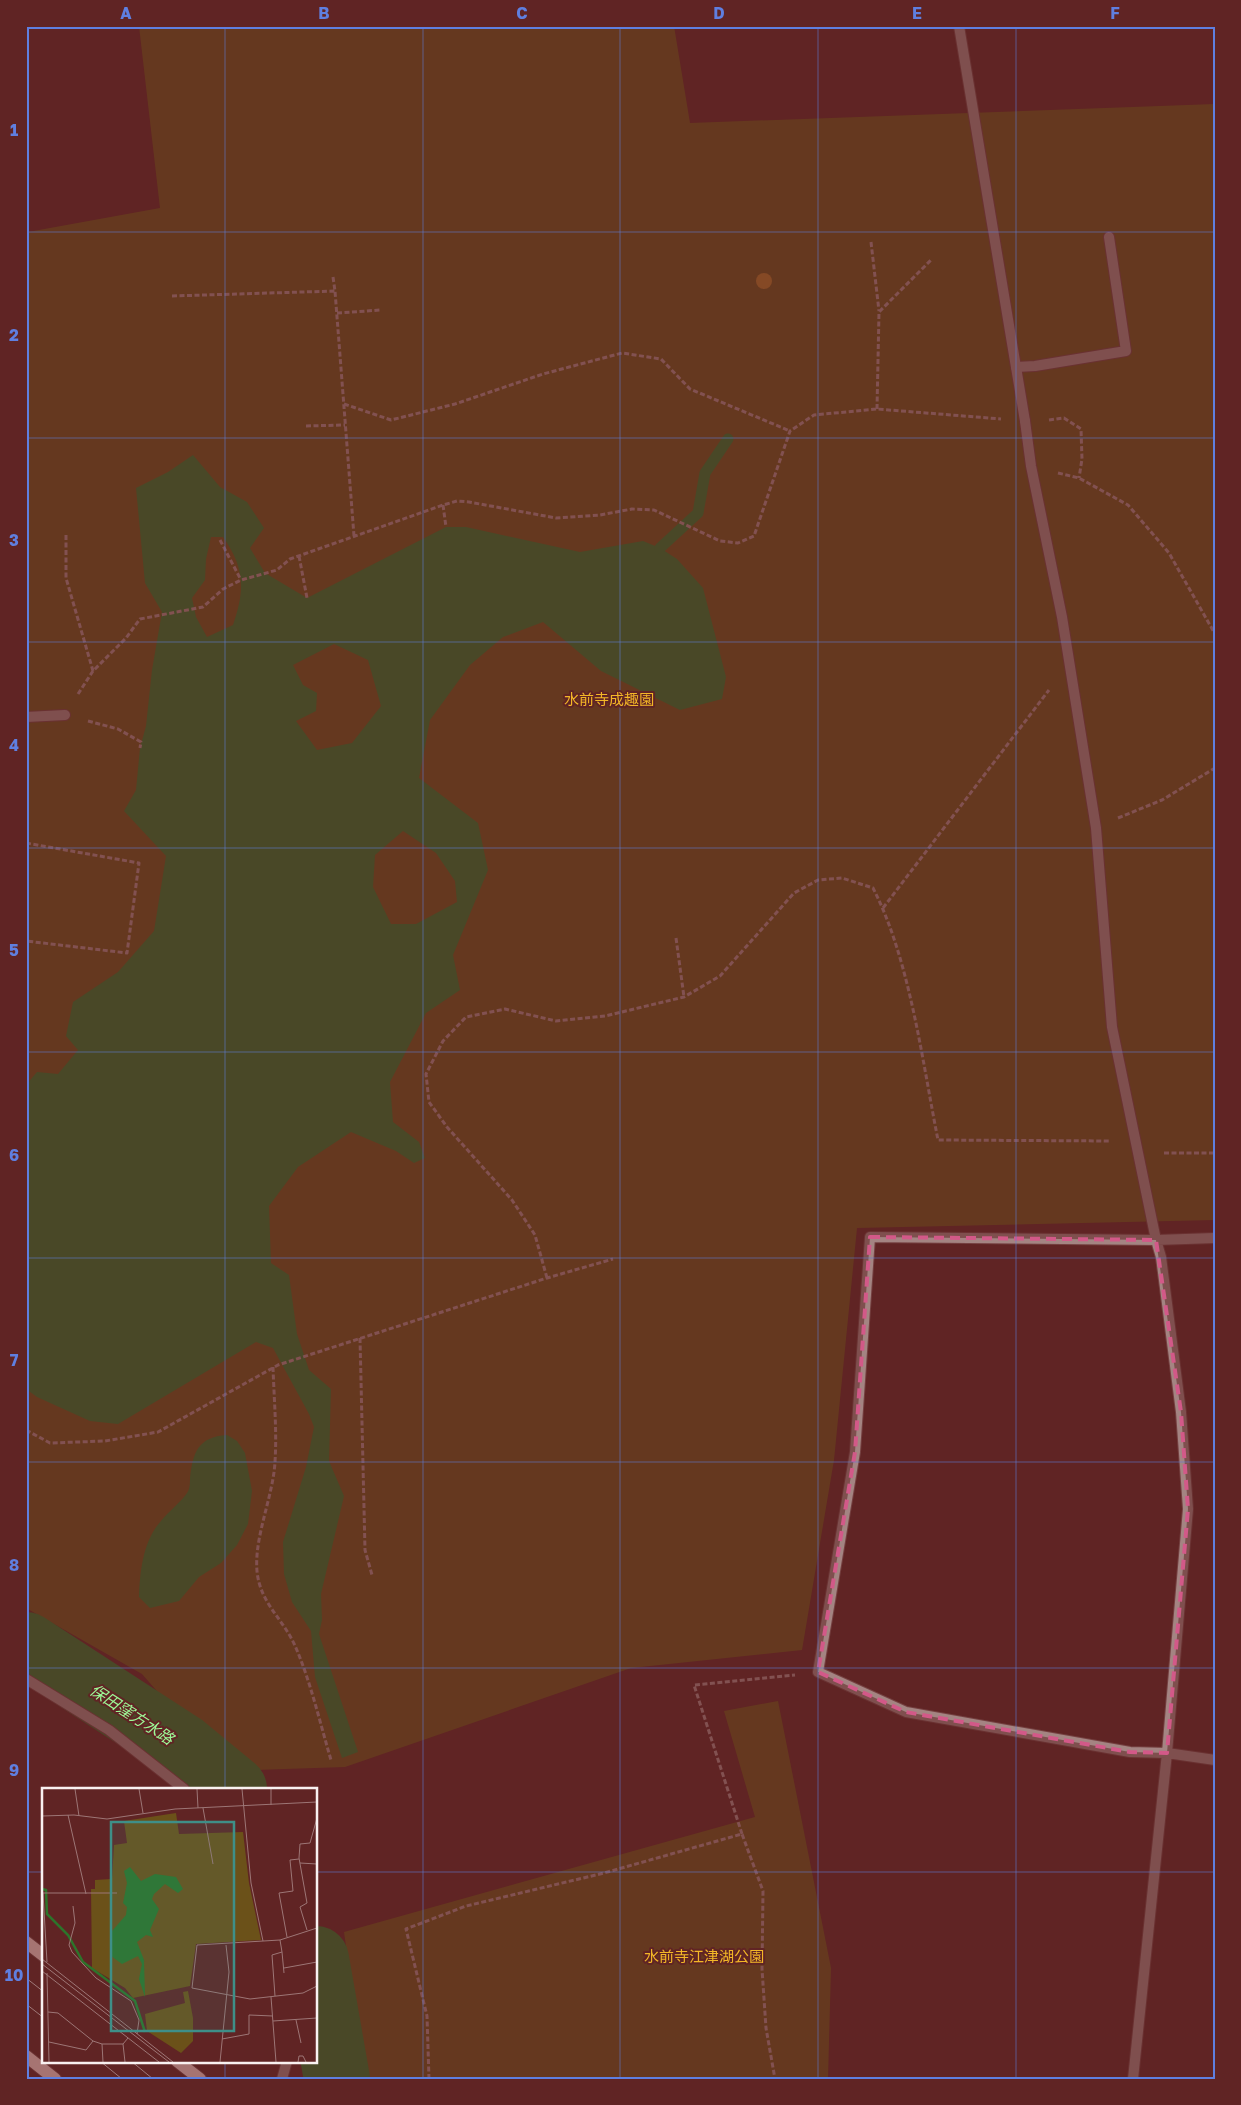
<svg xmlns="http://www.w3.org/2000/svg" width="1241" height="2105" font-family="'Golos Text','Noto Sans JP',sans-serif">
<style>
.green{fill:#6b5119}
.water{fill:#2d742b;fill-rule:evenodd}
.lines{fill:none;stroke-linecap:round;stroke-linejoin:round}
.stream{stroke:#2d742b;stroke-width:11}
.river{stroke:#2d742b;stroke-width:66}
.lane-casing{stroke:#754141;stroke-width:12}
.street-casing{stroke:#754141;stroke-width:12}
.primary-casing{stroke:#754141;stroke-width:14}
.path{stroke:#aa8787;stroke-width:3;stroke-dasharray:5 2.5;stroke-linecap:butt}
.lane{stroke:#a48482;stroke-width:10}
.street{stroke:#a48482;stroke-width:10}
.primary{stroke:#fbd4d1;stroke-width:12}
.tram{stroke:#e9dcdc;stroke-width:1}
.tree{fill:#b17526}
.marked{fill:none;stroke:#d25988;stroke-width:4;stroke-dasharray:10 6;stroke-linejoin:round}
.grid{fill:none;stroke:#5f7fe0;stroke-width:1;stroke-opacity:0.55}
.labels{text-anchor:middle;stroke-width:4;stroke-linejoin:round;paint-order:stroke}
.park-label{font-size:15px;fill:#f3b727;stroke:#602424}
.water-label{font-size:16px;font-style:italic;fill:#9cf896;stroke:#602424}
.inset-river{fill:none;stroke:#2d742b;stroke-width:2.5}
.inset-road{fill:none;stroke:#9d7676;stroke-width:1}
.view{fill:#3e8f88;fill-opacity:0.15;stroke:#3e8f88;stroke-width:2.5}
.inset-edge{fill:none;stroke:#f9f1f1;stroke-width:2.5}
.neatline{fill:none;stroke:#5f7fe0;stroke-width:2}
.grid-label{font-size:16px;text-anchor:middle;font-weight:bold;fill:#5f7fe0}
</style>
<rect width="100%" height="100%" fill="#602424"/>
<path class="green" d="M 139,26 L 674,26 L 690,123 L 1215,104 L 1215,1220 L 857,1228 L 834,1460 L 802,1650 L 631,1668 L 345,1767 L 227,1771 L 142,1674 L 26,1608 L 26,284 L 28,232 L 160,208 Z
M 778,1701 L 831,1968 L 828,2079 L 365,2079 L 344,1932 L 755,1817 L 724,1711 Z"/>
<path class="water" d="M 193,455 L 220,487 L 247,502 L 264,528 L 250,548 L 265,573 L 307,598 L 446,527 L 466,527 L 580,552 L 643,541 L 660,548 L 677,559 L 703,588 L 726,677 L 722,699 L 680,710 L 601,671 L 543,622 L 503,637 L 470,665 L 430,720 L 419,778 L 478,823 L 488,870 L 453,955 L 460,990 L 426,1013 L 390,1082 L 393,1122 L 419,1142 L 425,1158 L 414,1163 L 396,1151 L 351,1132 L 298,1167 L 269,1206 L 271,1263 L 289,1275 L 297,1334 L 309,1370 L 331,1389 L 329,1461 L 344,1496 L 321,1594 L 322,1620 L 319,1634 L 358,1752 L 342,1758 L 315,1677 L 311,1631 L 292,1602 L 284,1574 L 283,1542 L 306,1467 L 314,1427 L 309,1414 L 273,1348 L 256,1342 L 118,1424 L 90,1421 L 37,1397 L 26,1389 L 26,1085 L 37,1072 L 58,1074 L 78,1050 L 66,1036 L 73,1002 L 118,972 L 154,931 L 166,856 L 124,811 L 136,790 L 140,748 L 146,726 L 152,670 L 162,612 L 145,583 L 136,488 L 168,472 ZM 211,537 L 223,537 C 245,568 245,590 233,625 L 207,637 L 196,617 L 192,598 L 205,580 L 206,559 ZM 334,644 L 368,660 L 381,706 L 352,743 L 317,750 L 296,721 L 316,711 L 317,693 L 303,685 L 293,665 ZM 403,831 L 436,853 L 455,881 L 457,902 L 416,924 L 391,924 L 373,887 L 375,855 Z
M 227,1435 L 237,1441 L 245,1453 L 252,1491 L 248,1524 L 237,1545 L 221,1563 L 199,1577 L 179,1601 L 150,1608 L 139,1597 C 140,1571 143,1541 161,1521 C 169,1511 180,1503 187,1493 C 190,1489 190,1483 190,1478 C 193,1452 198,1437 227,1435 Z"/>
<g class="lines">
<path class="stream" d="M 660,548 L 698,513 L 705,473 L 728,439"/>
<path class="river" d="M 26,1645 L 183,1747 L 234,1789
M 316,1959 L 337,2079"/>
<defs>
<path id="lane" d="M 1016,367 L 1035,366 L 1126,351 L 1109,237
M 1025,421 L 1031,466 L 1062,617 L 1096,828 L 1112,1027 L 1156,1240"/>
<path id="street" d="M 959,26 L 1025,421
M 26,717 L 65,715
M 1215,1238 L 1156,1240 L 870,1237 L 855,1452 L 818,1672 L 906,1712 L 1130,1752 L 1167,1753 L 1215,1760
M 26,1679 L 109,1730 L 184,1789
M 282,2079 L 287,2061
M 1133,2079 L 1167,1753 L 1188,1509 L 1181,1412 L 1161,1257 L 1156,1240"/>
<path id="primary" d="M 26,1942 L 44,1956
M 26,2056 L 55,2079
M 177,2061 L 200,2079"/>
</defs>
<use href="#lane" class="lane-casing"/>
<use href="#street" class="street-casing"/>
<use href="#primary" class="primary-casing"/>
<path class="path" d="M 871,242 L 879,311
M 333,277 L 335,291 L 354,536
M 172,296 L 335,291
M 337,313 L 381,310
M 344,404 L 391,420 L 455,404 L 543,374 L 622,353 L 661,359 L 690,389 L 790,431
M 877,409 L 879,312 L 931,260
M 1049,420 L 1064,418 L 1081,429 L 1082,459 L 1079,478
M 306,426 L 345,425
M 1058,473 L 1079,478 L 1128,505 L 1169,553 L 1215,634
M 443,505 L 446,527
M 66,535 L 66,578 L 93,671
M 220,540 L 241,580
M 299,556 L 307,598
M 78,694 L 93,671 L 126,638 L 140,619 L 203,607 L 223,589 L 241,580 L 277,570 L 290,559 L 443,505 L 457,501 L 469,502 L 556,518 L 600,515 L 632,509 L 654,510 L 720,541 L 738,543 L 754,536 L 790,431 L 814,415 L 877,409 L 1001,419
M 88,721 L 118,729 L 141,742 L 140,748
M 1118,818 L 1162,800 L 1215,768
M 26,843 L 139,863 L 127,953 L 26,941
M 883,908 L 1049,690
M 676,938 L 684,997
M 1164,1153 L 1215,1153
M 547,1278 L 535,1235 L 512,1200 L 447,1127 L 429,1102 L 426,1074 L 443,1041 L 466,1017 L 505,1009 L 556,1021 L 605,1016 L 684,997 L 720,976 L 794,893 L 818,880 L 842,878 L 873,888 C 910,960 922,1060 938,1140 L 1111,1141
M 360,1338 L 365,1550 L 372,1575
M 273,1367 C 274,1399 277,1431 275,1462 C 273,1497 254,1537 257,1571 C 260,1604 284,1619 296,1648 C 311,1683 320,1723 331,1760
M 26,1430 L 50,1443 L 105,1441 L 158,1432 L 278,1365 L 547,1278 L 613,1259
M 742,1834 L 694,1685 L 795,1675
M 429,2079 L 427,2016 L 406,1929 L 466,1906 L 604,1873 L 742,1834 L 763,1891 L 762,1969 L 766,2028 L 775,2079"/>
<use href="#lane" class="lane"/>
<use href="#street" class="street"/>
<use href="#primary" class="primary"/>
<path class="tram" d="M 26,1978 L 44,1992
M 26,2004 L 44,2018
M 100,2061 L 122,2079
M 131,2061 L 153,2079"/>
</g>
<circle class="tree" cx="764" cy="281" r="8"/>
<path d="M0 0H1241V2105H0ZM 870,1237 L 1156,1240 L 1181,1412 L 1188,1509 L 1167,1753 L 1130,1752 L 906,1712 L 818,1672 L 855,1452 Z" fill="#602424" fill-opacity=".55" fill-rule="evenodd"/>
<path class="marked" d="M 870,1237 L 1156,1240 L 1181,1412 L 1188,1509 L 1167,1753 L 1130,1752 L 906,1712 L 818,1672 L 855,1452 Z"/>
<path class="grid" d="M 225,26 L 225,1789M 423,26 L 423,2079M 620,26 L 620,2079M 818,26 L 818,2079M 1016,26 L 1016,2079M 26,232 L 1215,232M 26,438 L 1215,438M 26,642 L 1215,642M 26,848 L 1215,848M 26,1052 L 1215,1052M 26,1258 L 1215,1258M 26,1462 L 1215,1462M 26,1668 L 1215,1668M 26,1872 L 44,1872M 316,1872 L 1215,1872M 225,2061 L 225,2079"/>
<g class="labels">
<g class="park-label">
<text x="609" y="705">水前寺成趣園</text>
<text x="704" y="1962">水前寺江津湖公園</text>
</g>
<g class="water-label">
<text transform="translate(132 1714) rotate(33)" y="6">保田窪方水路</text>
</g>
</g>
<g transform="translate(42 1788)">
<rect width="275" height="275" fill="#602424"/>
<path d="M 134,25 L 137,46 L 201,44 L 207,95 L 219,152 L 154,156 L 148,198 L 91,210 L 83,200 L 50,180 L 49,101 L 53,101 L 53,92 L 70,91 L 72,57 L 85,55 L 82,33 ZM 146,203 L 151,230 L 151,253 L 139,265 L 105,243 L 103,226 L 143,215 L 141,204 Z" fill="#6b5119"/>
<path d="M 88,79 L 99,93 L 113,86 L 134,89 L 141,101 L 136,105 L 123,96 L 112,106 L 110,111 L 117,121 L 108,142 L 111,149 L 104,147 L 95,154 L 102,172 L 103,209 L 97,191 L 100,176 L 96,168 L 80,176 L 69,168 L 70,143 L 84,127 L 85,119 L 81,115 L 85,95 L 82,83 Z" fill="#2d742b"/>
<path class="inset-river" d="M 0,101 L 4,102 L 5,126 L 26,147 L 41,174 L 93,213 L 103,244"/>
<path class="inset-road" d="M 33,1 L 37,28M 97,1 L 101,25M 155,1 L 156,20M 200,1 L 209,95 L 221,153M 229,1 L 229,17M 161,20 L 171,76M 26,27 L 44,106M 0,28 L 32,27 L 65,31 L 133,21 L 275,14M 258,75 L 275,76M 0,105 L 75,105M 1,105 L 5,174M 31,118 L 33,135 L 27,157 L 30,164 L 54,190 L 89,213 L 97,232 L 95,246M 275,140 L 238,152 L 155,157 L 150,200 L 208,211 L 261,205 L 275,198M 265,142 L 258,119 L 265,115 L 257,70 L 258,56 L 268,55 L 275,30M 245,149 L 237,105 L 251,103 L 248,72 L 257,71M 240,164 L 242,185M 0,171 L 131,274M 0,176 L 127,274M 242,180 L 275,174M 0,183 L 117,274M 5,185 L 7,274M 233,208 L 230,167 L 240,164 L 238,152M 229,209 L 234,274M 6,224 L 16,225 L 51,253 L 60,256 L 81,256 L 86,250M 254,232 L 259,255M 231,233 L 275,230M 180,251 L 207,246 L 207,227 L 231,228M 7,254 L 44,262 L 51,253M 60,256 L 61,274M 81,256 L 83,274M 178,274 L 187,184 L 184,157M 256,274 L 257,268 L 261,268 L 264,274"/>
<path class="view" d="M 69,34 L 192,34 L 192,243 L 69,243 Z"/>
<rect width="275" height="275" class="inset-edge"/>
</g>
<rect width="1241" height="2105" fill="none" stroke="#602424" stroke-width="55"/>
<rect x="28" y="28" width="1186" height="2050" class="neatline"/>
<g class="grid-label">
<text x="126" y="19">A</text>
<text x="324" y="19">B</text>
<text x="522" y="19">C</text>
<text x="719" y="19">D</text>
<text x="917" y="19">E</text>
<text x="1115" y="19">F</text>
<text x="14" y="136">1</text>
<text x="14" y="341">2</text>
<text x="14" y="546">3</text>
<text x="14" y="751">4</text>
<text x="14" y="956">5</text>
<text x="14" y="1161">6</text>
<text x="14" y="1366">7</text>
<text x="14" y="1571">8</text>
<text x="14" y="1776">9</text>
<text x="14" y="1981">10</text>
</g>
</svg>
